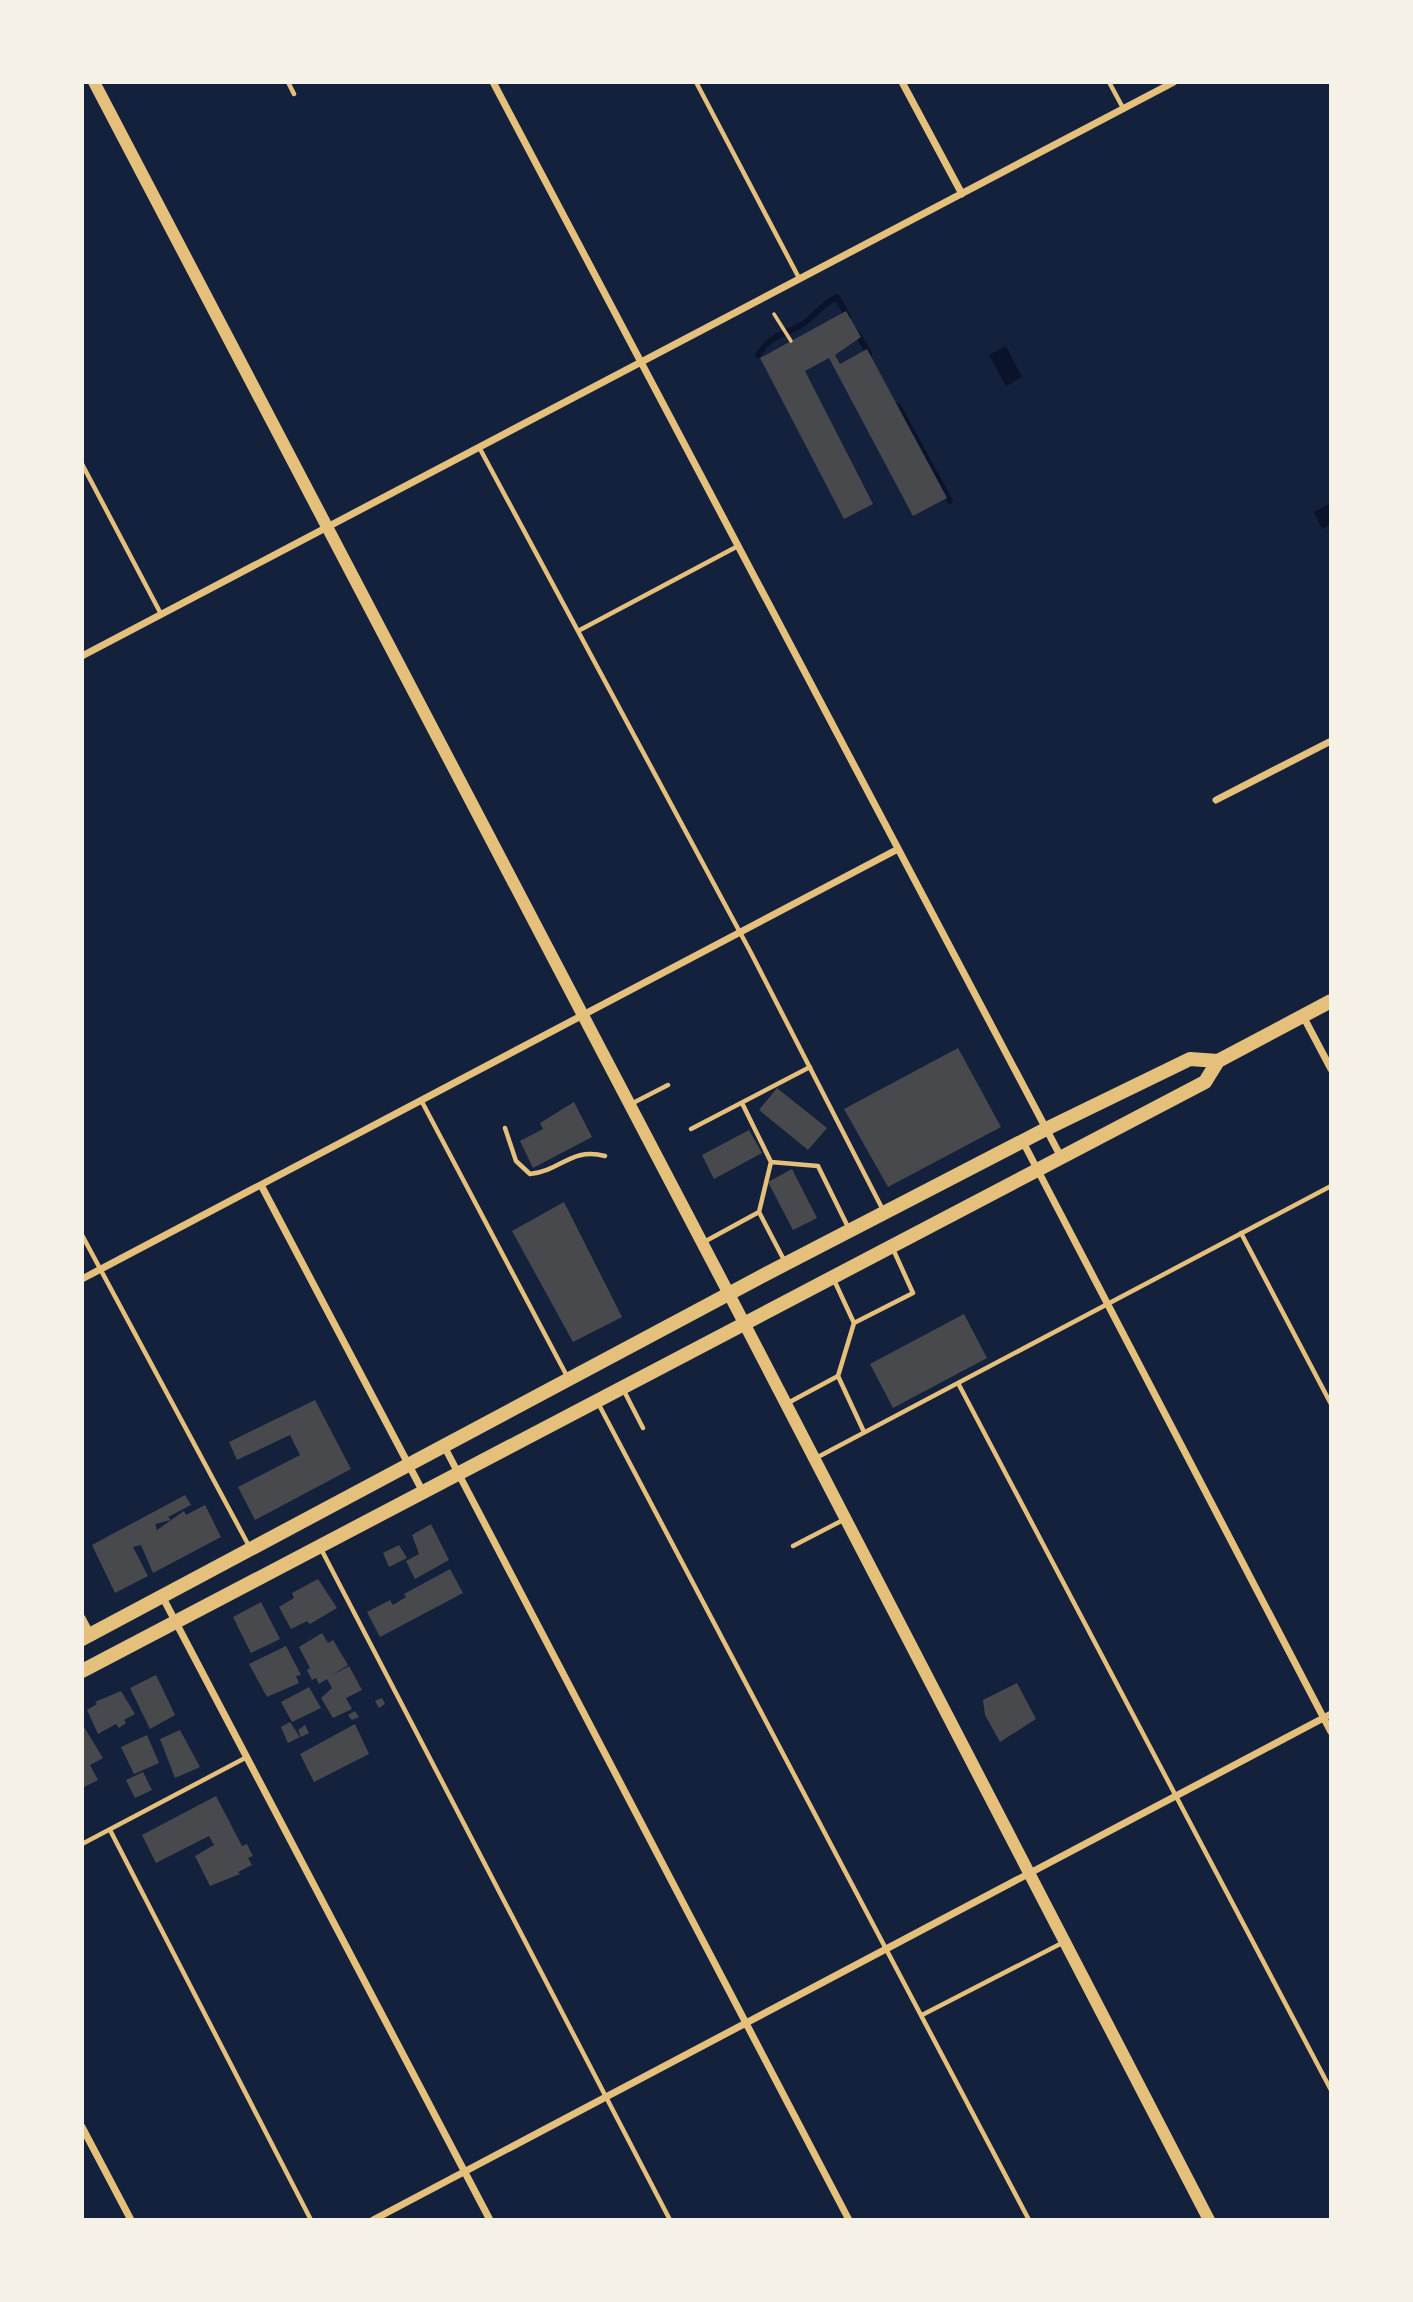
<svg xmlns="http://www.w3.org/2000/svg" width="1413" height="2302" font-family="'IBM Plex Sans',sans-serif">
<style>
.water{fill:#0b132b}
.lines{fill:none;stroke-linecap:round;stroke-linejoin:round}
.stream{stroke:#0b132b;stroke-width:6}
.building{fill:#48494c}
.path{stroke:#e5c07b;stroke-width:3.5}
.service{stroke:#e5c07b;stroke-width:4.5}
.minor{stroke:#e5c07b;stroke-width:7}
.secondary{stroke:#e5c07b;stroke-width:12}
.primary{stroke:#e5c07b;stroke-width:14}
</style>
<rect width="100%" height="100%" fill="#14213d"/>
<path class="water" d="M 1006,346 L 1022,377 L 1006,386 L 989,355 Z
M 1331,503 L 1331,524 L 1322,529 L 1314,512 Z"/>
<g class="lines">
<path class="stream" d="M 857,333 L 869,354
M 758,355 C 773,331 789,335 807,321 C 818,312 824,303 837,297 L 848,317
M 898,406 L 950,501"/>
</g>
<path class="building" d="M 846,311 L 861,337 L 835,355 L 840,364 L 867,349 L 947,498 L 913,516 L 829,358 L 805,371 L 873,504 L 844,519 L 760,358 Z
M 958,1048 L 1001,1127 L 888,1187 L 844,1109 Z
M 777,1088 L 827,1128 L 808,1150 L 759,1110 Z
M 574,1102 L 592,1137 L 533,1168 L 520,1141 L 543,1129 L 540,1123 Z
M 749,1130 L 762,1153 L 714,1179 L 702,1155 Z
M 792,1169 L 817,1218 L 793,1230 L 768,1182 Z
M 564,1202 L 622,1317 L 573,1342 L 512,1231 Z
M 964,1314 L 987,1358 L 893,1408 L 870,1364 Z
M 315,1400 L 351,1469 L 255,1520 L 238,1487 L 300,1455 L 290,1435 L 237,1460 L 229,1442 Z
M 185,1495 L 191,1505 L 168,1517 L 171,1520 L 155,1524 L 157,1530 L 184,1511 L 186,1515 L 205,1505 L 221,1537 L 153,1573 L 141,1545 L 133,1547 L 148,1576 L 115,1593 L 92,1545 Z
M 431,1524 L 449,1560 L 415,1579 L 406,1561 L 419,1554 L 412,1535 Z
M 399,1545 L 407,1558 L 389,1567 L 383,1553 Z
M 450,1569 L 463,1593 L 380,1637 L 367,1612 L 390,1600 L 393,1605 L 406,1597 L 404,1594 Z
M 318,1579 L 337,1608 L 310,1624 L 307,1621 L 291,1629 L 279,1607 L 294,1598 L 292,1593 Z
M 261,1602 L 280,1639 L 251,1653 L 233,1617 Z
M 322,1633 L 328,1643 L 333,1640 L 348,1665 L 331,1676 L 349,1666 L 362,1690 L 346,1698 L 352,1709 L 333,1718 L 321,1698 L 332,1688 L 327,1679 L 319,1684 L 316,1678 L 312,1680 L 307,1670 L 310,1668 L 299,1647 Z
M 286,1646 L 301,1675 L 296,1676 L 299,1683 L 267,1697 L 249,1664 Z
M 156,1675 L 175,1715 L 150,1729 L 130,1688 Z
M 1017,1683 L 1036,1719 L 1000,1742 L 985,1715 L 983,1700 Z
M 309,1687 L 321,1708 L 292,1722 L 281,1702 Z
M 121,1691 L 135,1714 L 124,1720 L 126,1723 L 119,1728 L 116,1724 L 98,1734 L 87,1710 L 97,1704 L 95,1702 Z
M 382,1698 L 385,1704 L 379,1708 L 375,1701 Z
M 355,1711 L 359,1717 L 352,1720 L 348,1715 Z
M 290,1722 L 300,1737 L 288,1743 L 281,1727 Z
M 355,1724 L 369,1754 L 314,1782 L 300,1754 Z
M 305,1725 L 309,1733 L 301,1737 L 298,1730 Z
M 84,1727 L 103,1758 L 90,1765 L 98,1780 L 82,1788 Z
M 180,1730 L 200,1767 L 175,1778 L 160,1739 Z
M 147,1735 L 159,1763 L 134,1774 L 121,1747 Z
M 143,1772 L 152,1790 L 135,1798 L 126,1780 Z
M 216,1796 L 242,1846 L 247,1844 L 253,1856 L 248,1858 L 252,1865 L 238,1872 L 240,1874 L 210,1886 L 195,1856 L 214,1845 L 209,1836 L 156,1863 L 142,1835 Z"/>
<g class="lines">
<path class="path" d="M 774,314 L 791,341"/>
<path class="service" d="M 288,82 L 294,94
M 696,82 L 799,278
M 1109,82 L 1123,108
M 479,447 L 750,951 L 883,1210
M 82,464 L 161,614
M 578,631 L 738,546
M 421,1100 L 568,1378
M 742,1103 L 771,1162 L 818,1166 L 848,1227
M 631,1104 L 668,1085
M 505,1128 L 516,1161 L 530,1174 C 561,1171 571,1147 605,1156
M 691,1129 L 810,1067
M 771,1162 L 759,1212 L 784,1260
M 1241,1233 L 1331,1404
M 82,1235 L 249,1546
M 704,1242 L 759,1212
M 834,1280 L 854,1323 L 838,1376 L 864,1432
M 854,1323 L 913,1293 L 893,1249
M 958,1383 L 1331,2090
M 624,1391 L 643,1428
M 598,1403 L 1029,2220
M 786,1404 L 838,1376
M 816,1458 L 1331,1186
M 793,1546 L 845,1519
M 320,1547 L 670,2220
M 110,1830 L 311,2220
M 82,1844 L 247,1757
M 922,2015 L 1064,1942"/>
<path class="minor" d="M 493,82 L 1061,1157
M 902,82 L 962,194
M 82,656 L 1174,82
M 1216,800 L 1331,741
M 1303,1016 L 1331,1069
M 1023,1142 L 1331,1732
M 261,1185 L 423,1492
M 82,1279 L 898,849
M 444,1446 L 849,2220
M 162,1596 L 490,2220
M 82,1618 L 91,1635
M 82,2127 L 131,2220
M 373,2220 L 1331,1714"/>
<path class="secondary" d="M 94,82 L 729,1294 L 1209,2220"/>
<path class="primary" d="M 82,1639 L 766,1274 L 1046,1129 L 1190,1059 L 1218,1061
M 82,1671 L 1205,1082 L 1218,1061 L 1331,1001"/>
</g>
<rect width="1413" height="2302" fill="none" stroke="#f6f1e7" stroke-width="168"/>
</svg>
